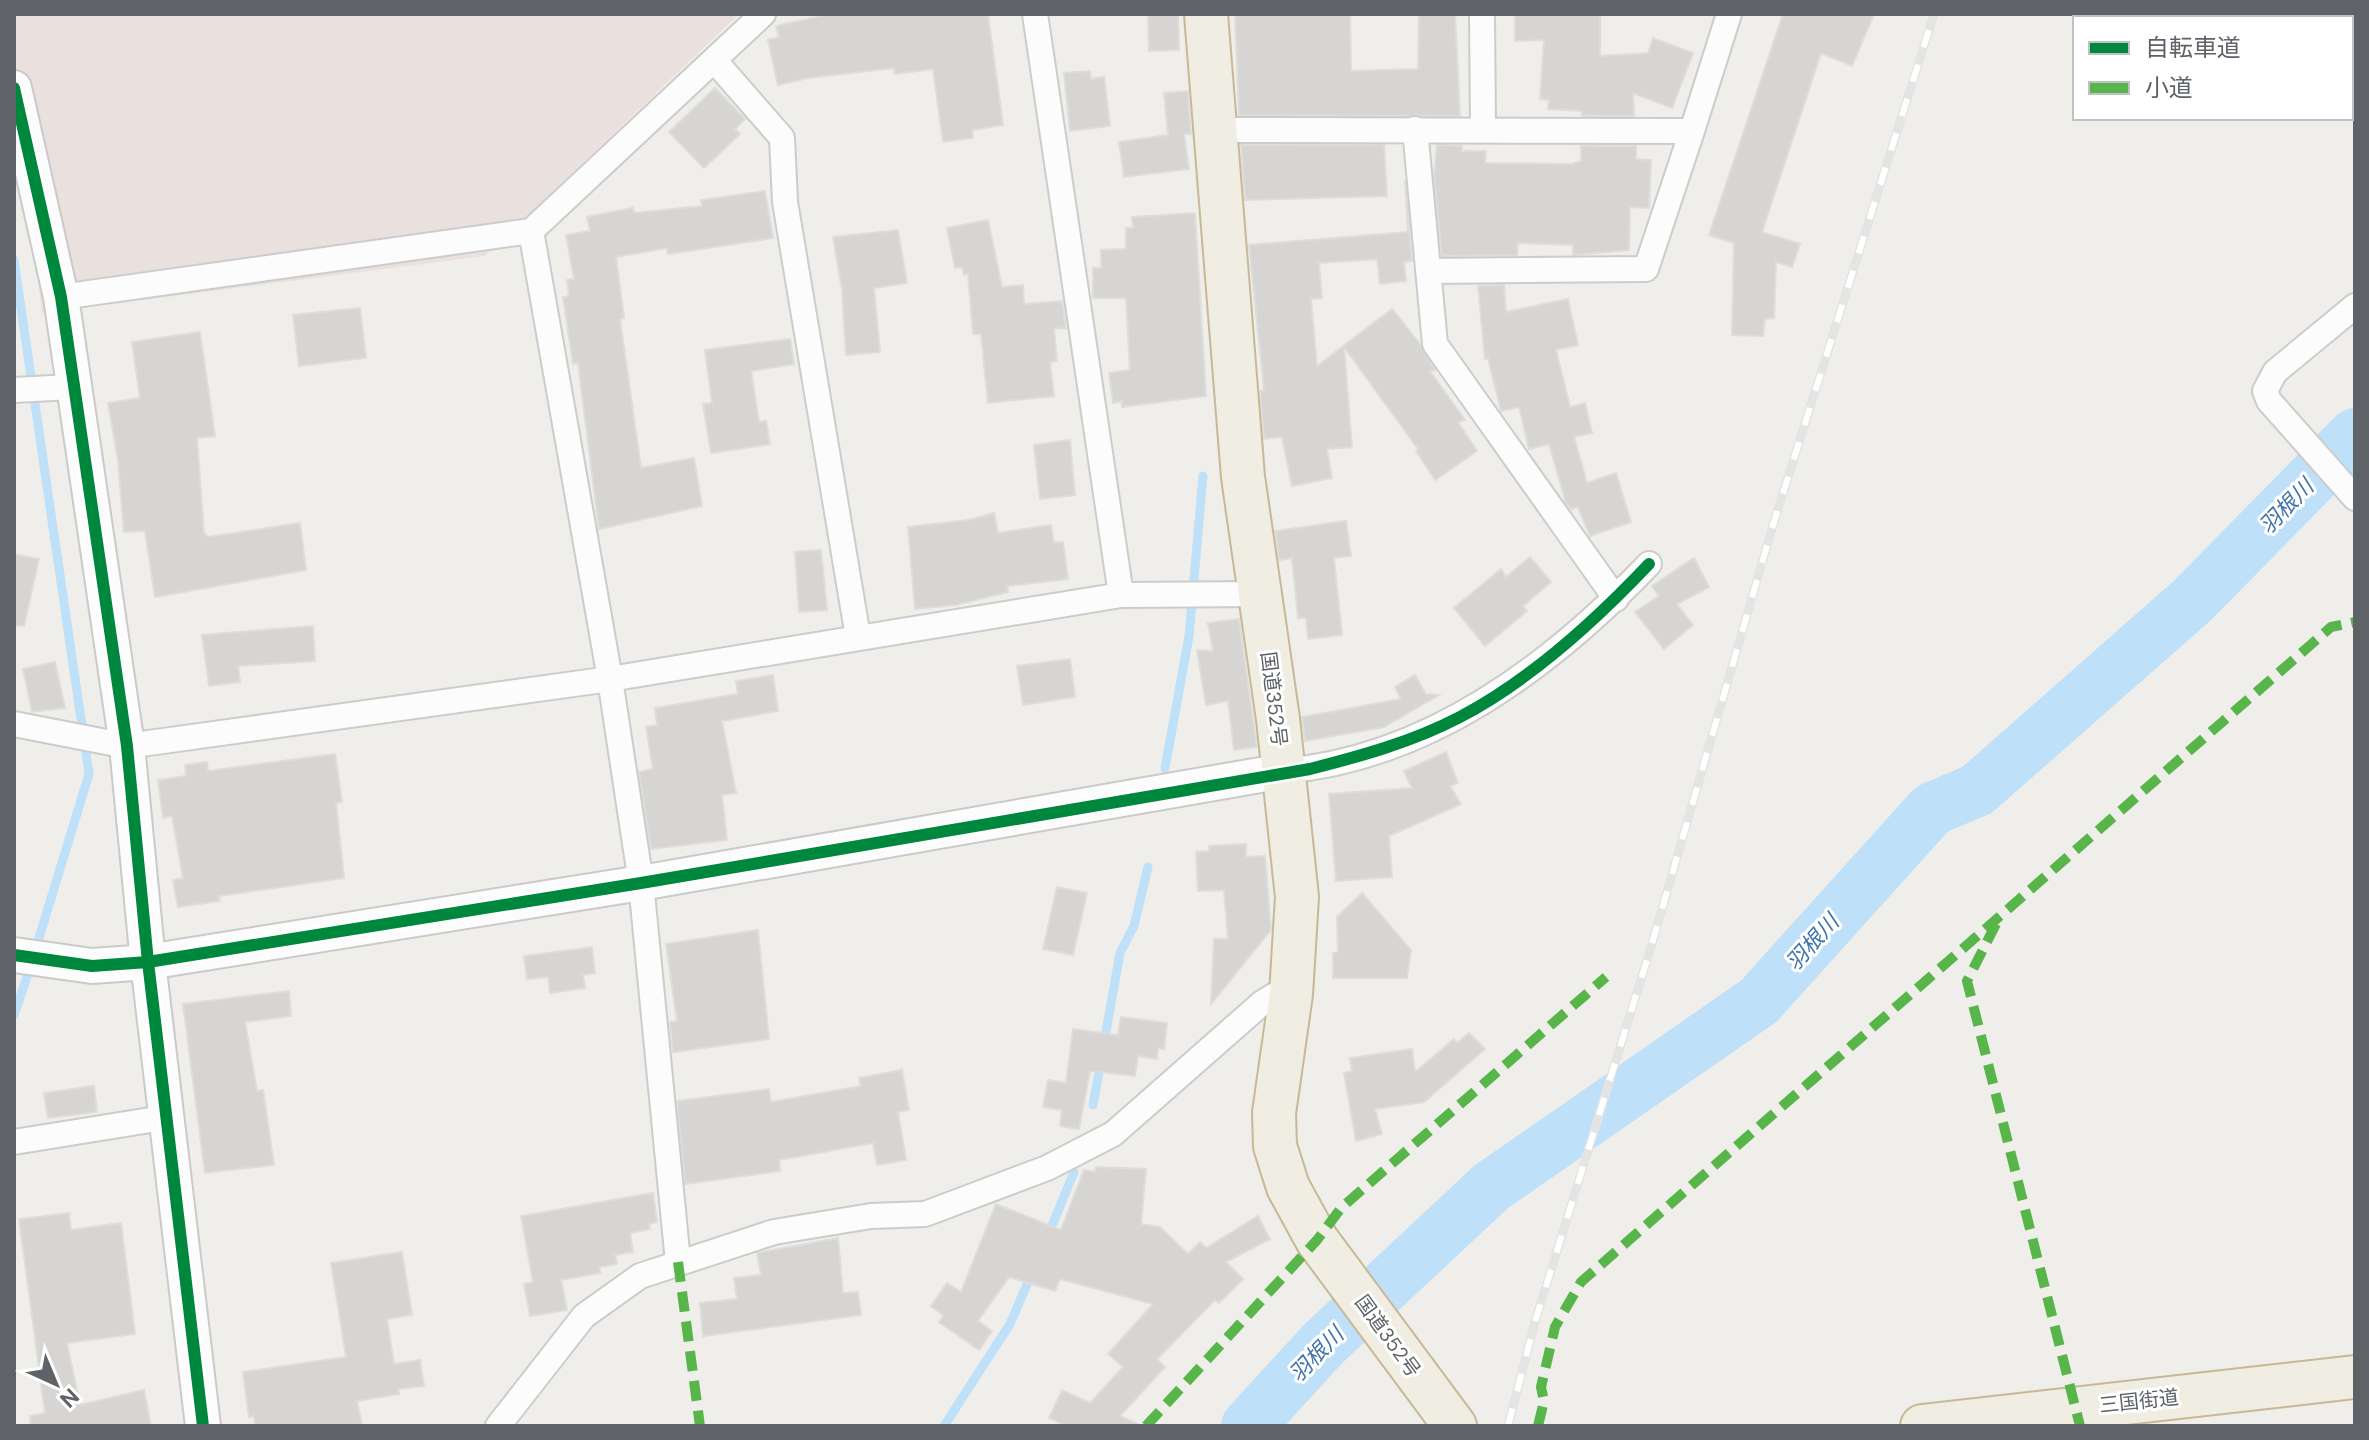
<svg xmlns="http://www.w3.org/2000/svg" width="2369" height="1440" font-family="'DM Sans','Noto Sans JP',sans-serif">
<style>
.medical{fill:#eae0de}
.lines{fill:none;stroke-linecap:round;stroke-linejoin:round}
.stream{stroke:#bfe0f9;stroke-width:9}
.river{stroke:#bfe0f9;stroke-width:54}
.building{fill:#d6d5d3;stroke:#deddd9;stroke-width:2}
.street-casing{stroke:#cbcccc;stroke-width:28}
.secondary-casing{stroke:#cacacb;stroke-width:38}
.highway-casing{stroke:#c8b996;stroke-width:46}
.street{stroke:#fdfcfc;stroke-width:24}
.secondary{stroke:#fdfcfc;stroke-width:34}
.highway{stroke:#f0ede3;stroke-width:42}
.rail-casing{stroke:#e4e4e4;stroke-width:9}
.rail{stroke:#fff;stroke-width:6;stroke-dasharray:18;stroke-linecap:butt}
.quiet{stroke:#58b549;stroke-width:10;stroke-dasharray:20 10;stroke-linecap:butt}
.cycleway-casing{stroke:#fff;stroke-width:17}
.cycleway{stroke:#00873e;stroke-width:12}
.labels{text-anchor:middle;stroke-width:6;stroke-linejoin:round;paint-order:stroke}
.street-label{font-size:20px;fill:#5f6368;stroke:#fff}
.water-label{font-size:22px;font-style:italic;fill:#4174aa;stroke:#fff}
</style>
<rect width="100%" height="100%" fill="#efeeea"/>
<path class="medical" d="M 14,14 L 739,14 L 485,256 L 42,313 L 14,90 Z"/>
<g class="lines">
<path class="stream" d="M 14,260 L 89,774 L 35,951
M 1165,768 L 1189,636 L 1203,476
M 14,1015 L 31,965
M 1104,1043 L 1120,953 L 1134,926 L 1148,867
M 1093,1105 L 1101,1061
M 1047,1238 L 1074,1172
M 944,1426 L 1010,1324 L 1032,1273"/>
<path class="river" d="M 1248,1426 L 1323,1344 L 1491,1187 L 1759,1001 L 1932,809 L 1977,790 L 2193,600 L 2355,435"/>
</g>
<path class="building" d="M 830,14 L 988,14 L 1003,125 L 972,130 L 973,138 L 943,142 L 933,69 L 895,74 L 894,68 L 808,78 L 778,85 L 768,40 L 779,37 L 776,26 Z
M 1148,14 L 1178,14 L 1179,50 L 1149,51 Z
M 1235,14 L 1350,14 L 1351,71 L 1418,69 L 1419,14 L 1455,14 L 1460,116 L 1239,115 Z
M 1515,14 L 1600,14 L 1600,56 L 1648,53 L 1653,38 L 1693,53 L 1672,108 L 1633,93 L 1634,116 L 1582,116 L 1582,111 L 1548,109 L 1549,100 L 1540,99 L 1544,40 L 1515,41 Z
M 1783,14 L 1874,14 L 1852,66 L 1821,53 L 1762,232 L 1800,244 L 1792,267 L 1776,262 L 1774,318 L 1765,319 L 1763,336 L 1732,335 L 1734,243 L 1709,235 Z
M 1090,71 L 1091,79 L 1104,77 L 1110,126 L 1070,131 L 1064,73 Z
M 715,88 L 745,119 L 735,129 L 740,134 L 704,168 L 669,132 Z
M 1188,91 L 1191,134 L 1184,134 L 1189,169 L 1124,177 L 1119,142 L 1168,135 L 1164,93 Z
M 1241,145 L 1384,145 L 1387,196 L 1245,200 Z
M 1437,145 L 1462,146 L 1462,151 L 1486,151 L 1485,163 L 1572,164 L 1581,161 L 1581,146 L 1636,146 L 1636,159 L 1651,160 L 1649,208 L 1630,207 L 1629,250 L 1573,255 L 1573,245 L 1518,243 L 1517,255 L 1442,256 L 1434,176 Z
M 1405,180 L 1412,261 L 1404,262 L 1406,281 L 1380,284 L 1377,259 L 1319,263 L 1322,298 L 1311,299 L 1317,366 L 1392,309 L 1420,344 L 1435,370 L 1430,371 L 1465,420 L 1458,422 L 1477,451 L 1435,480 L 1416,451 L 1418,449 L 1344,347 L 1352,447 L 1327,449 L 1332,478 L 1292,486 L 1282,437 L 1264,439 L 1260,391 L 1264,390 L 1249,245 L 1408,232 Z
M 765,191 L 773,238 L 668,254 L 667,248 L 616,257 L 624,318 L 620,319 L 641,468 L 694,458 L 702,506 L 599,529 L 578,363 L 573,364 L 563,297 L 569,296 L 567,280 L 574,279 L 566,235 L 590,231 L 587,217 L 633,208 L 634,213 L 702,206 L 701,200 Z
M 1195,213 L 1206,396 L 1122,407 L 1122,401 L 1113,403 L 1109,373 L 1130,370 L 1126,298 L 1093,298 L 1093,268 L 1101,268 L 1101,250 L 1126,249 L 1126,228 L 1133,228 L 1132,217 Z
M 988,220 L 1002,287 L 1023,285 L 1024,304 L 1062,301 L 1066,328 L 1054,329 L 1057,361 L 1050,362 L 1054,396 L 988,403 L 981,334 L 973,334 L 968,274 L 964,275 L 962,267 L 955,268 L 947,228 Z
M 898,230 L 907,283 L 874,288 L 880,352 L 846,355 L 842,290 L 833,237 Z
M 1504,285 L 1506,312 L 1568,299 L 1578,345 L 1556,350 L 1570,407 L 1585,403 L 1592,433 L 1574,437 L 1587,483 L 1616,473 L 1631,522 L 1590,536 L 1578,507 L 1571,509 L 1566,503 L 1549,444 L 1529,449 L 1519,407 L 1501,411 L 1488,358 L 1485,359 L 1478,286 Z
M 360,308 L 366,358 L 299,366 L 293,315 Z
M 200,332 L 215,436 L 197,438 L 204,533 L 208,537 L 300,523 L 306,570 L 155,597 L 145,531 L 124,532 L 118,460 L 108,403 L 140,398 L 132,342 Z
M 790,339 L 794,364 L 751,371 L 759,422 L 766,421 L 770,444 L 711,453 L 703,404 L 712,403 L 705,350 Z
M 1070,440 L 1075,495 L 1040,499 L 1034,445 Z
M 994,513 L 998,533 L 1051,525 L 1054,543 L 1063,542 L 1068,579 L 1007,586 L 1008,592 L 956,605 L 915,609 L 908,527 L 969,520 Z
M 1346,521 L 1351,556 L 1334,558 L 1342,635 L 1308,639 L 1306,618 L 1298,618 L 1292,558 L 1279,560 L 1275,531 Z
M 821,550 L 827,610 L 799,612 L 795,552 Z
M 14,554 L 39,559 L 24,626 L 14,625 Z
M 1530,557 L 1551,582 L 1523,606 L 1527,611 L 1485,646 L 1454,608 L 1501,569 L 1506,577 Z
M 1694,558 L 1709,587 L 1677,604 L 1693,625 L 1664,649 L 1635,612 L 1659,596 L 1652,586 Z
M 1239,619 L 1257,747 L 1234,750 L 1228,701 L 1206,705 L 1197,650 L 1213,651 L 1208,623 Z
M 313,626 L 315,661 L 238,666 L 240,682 L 209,686 L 202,635 Z
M 1070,659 L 1075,697 L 1023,705 L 1017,666 Z
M 55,662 L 65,708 L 32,712 L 23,669 Z
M 773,675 L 778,711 L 722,721 L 736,793 L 722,795 L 727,840 L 651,849 L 639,772 L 653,769 L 646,727 L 657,725 L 655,708 L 738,694 L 736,681 Z
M 1415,675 L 1426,694 L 1439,695 L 1384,727 L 1305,741 L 1302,717 L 1401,699 L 1395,687 Z
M 1446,752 L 1458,783 L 1450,786 L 1461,804 L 1389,836 L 1392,877 L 1336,881 L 1329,794 L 1412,788 L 1404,771 Z
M 335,754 L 342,802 L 336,803 L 344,878 L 219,896 L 220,901 L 178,907 L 173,880 L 183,878 L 172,816 L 163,818 L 158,780 L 186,776 L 185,765 L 207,762 L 208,771 Z
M 1246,844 L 1246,857 L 1265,856 L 1271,930 L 1211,1004 L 1214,939 L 1228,939 L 1224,890 L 1198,891 L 1196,852 L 1209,851 L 1209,846 Z
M 1057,887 L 1087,893 L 1073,955 L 1043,949 Z
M 1362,893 L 1411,950 L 1407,978 L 1333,978 L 1333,953 L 1338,952 L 1337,917 Z
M 758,930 L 769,1039 L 673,1052 L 670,1022 L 677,1021 L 666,944 Z
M 592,947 L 595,973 L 583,975 L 585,988 L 550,993 L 548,977 L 527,979 L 524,956 Z
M 289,991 L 291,1016 L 245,1022 L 257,1091 L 263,1090 L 274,1165 L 205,1173 L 183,1004 Z
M 1121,1017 L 1167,1023 L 1164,1049 L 1158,1048 L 1157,1059 L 1138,1056 L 1135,1076 L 1090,1071 L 1079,1129 L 1060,1126 L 1062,1110 L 1043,1107 L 1048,1080 L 1066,1083 L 1073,1029 L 1118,1035 Z
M 1469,1033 L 1485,1049 L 1424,1102 L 1375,1109 L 1382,1134 L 1356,1141 L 1344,1073 L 1352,1071 L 1350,1058 L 1412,1049 L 1415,1072 L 1454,1039 L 1457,1043 Z
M 902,1070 L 909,1110 L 898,1112 L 906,1160 L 877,1165 L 873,1143 L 779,1160 L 780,1171 L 685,1184 L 677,1101 L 769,1089 L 771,1102 L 861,1086 L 859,1078 Z
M 94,1086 L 97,1112 L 48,1118 L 44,1093 Z
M 1096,1167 L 1146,1169 L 1141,1224 L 1160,1227 L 1188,1254 L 1200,1242 L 1206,1248 L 1258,1216 L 1270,1239 L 1226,1262 L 1243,1279 L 1219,1303 L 1215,1300 L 1157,1359 L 1165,1367 L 1120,1416 L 1141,1426 L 1067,1426 L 1049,1418 L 1062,1390 L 1090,1403 L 1123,1367 L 1108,1354 L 1153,1304 L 1060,1279 L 1055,1291 L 1009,1277 L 978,1321 L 992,1331 L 979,1350 L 939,1322 L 944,1316 L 931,1306 L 947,1283 L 961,1292 L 996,1204 L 1061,1230 L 1084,1170 L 1095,1172 Z
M 653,1193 L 657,1222 L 649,1224 L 650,1229 L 630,1233 L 633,1252 L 615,1255 L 617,1264 L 599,1267 L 600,1273 L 561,1280 L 567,1310 L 530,1316 L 524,1284 L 533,1282 L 521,1216 Z
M 69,1213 L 71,1230 L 121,1223 L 135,1334 L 67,1343 L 80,1405 L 144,1390 L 151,1426 L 31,1426 L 30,1416 L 45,1413 L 19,1219 Z
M 838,1238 L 843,1293 L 858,1292 L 861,1315 L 703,1336 L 700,1303 L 737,1299 L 734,1278 L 761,1275 L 757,1253 Z
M 402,1252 L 412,1315 L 387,1319 L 394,1364 L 420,1360 L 424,1386 L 398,1389 L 399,1394 L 357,1401 L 362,1426 L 255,1426 L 254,1416 L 249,1417 L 243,1372 L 346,1357 L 331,1263 Z"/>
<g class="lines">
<defs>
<path id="street" d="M 1035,14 L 1121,595
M 1482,14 L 1483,129
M 714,60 L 782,138 L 785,202 L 858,637
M 1415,129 L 1435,344 L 1616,599
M 1217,130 L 1692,131 L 1729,14
M 531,231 L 610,679 L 641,883 L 678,1262
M 1428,271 L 1646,269 L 1692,131
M 61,297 L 531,231 L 763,14
M 2355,306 L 2275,372 L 2265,391 L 2269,401 L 2355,498
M 14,390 L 72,387
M 14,724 L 127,746 L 610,679 L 1121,595 L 1260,594
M 1283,771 C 1428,759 1551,666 1649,564
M 14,1142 L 169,1117
M 498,1426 L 584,1316 L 640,1276 L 774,1232 L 871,1216 L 925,1214 L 1047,1168 L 1113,1134 L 1262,1003 L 1275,995 L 1291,994"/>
<path id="secondary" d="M 14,88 L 61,297 L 127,746 L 148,962 L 203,1426
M 14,955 L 92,966 L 148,962 L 641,883 L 1283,771"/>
<path id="highway" d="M 1206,14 L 1243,477 L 1278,719 L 1297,897 L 1291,994 L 1274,1113 L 1275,1146 L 1288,1187 L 1317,1240 L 1455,1426
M 1922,1426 L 2355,1377"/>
</defs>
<use href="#street" class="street-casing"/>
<use href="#secondary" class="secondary-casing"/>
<use href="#highway" class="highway-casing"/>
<use href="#street" class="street"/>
<use href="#secondary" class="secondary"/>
<use href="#highway" class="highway"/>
<defs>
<path id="rail" d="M 1508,1426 L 1535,1322 L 1651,947 L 1773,525 L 1934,14"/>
</defs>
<use href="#rail" class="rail-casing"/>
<use href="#rail" class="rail"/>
<path class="quiet" d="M 2350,14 L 2355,26
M 1996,924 L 1967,981 L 2080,1426
M 678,1262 L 700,1426
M 1146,1426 L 1317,1240 L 1341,1208 L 1606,977
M 1538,1426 L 1544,1401 L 1541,1387 L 1555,1327 L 1581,1282 L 2331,627 L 2355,622"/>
<defs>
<path id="cycleway" d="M 14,88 L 61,297 L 127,746 L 148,962 L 203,1426
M 14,955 L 92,966 L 148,962 L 641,883 L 1310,769 C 1361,756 1412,742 1460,717 C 1529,681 1596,620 1649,564"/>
</defs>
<use href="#cycleway" class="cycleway-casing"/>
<use href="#cycleway" class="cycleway"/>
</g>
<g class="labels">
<g class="street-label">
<text transform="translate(1274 699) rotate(83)" y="7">国道352号</text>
<text transform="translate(1388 1336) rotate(54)" y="7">国道352号</text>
<text transform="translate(2139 1401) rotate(-6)" y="7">三国街道</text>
</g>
<g class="water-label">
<text transform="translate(2286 506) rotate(-46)" y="8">羽根川</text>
<text transform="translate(1812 942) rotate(-48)" y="8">羽根川</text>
<text transform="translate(1316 1354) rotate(-46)" y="8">羽根川</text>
</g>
</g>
<rect width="2369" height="1440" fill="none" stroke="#5f6368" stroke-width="32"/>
<rect x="2073" y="16" width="280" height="104" fill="#ffffff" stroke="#bfc1c3" stroke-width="2"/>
<rect x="2089" y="42" width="40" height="12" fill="#00873e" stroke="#bfc1c3" stroke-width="2"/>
<text x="2145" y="56" font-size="24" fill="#5f6368">自転車道</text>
<rect x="2089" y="82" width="40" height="12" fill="#58b549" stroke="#bfc1c3" stroke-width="2"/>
<text x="2145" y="96" font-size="24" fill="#5f6368">小道</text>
<g transform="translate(56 1384) rotate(136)" stroke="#ffffff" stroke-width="6" paint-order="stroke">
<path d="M0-6L14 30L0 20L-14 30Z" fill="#5f6368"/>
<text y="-12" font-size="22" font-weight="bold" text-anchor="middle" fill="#5f6368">N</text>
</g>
</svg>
